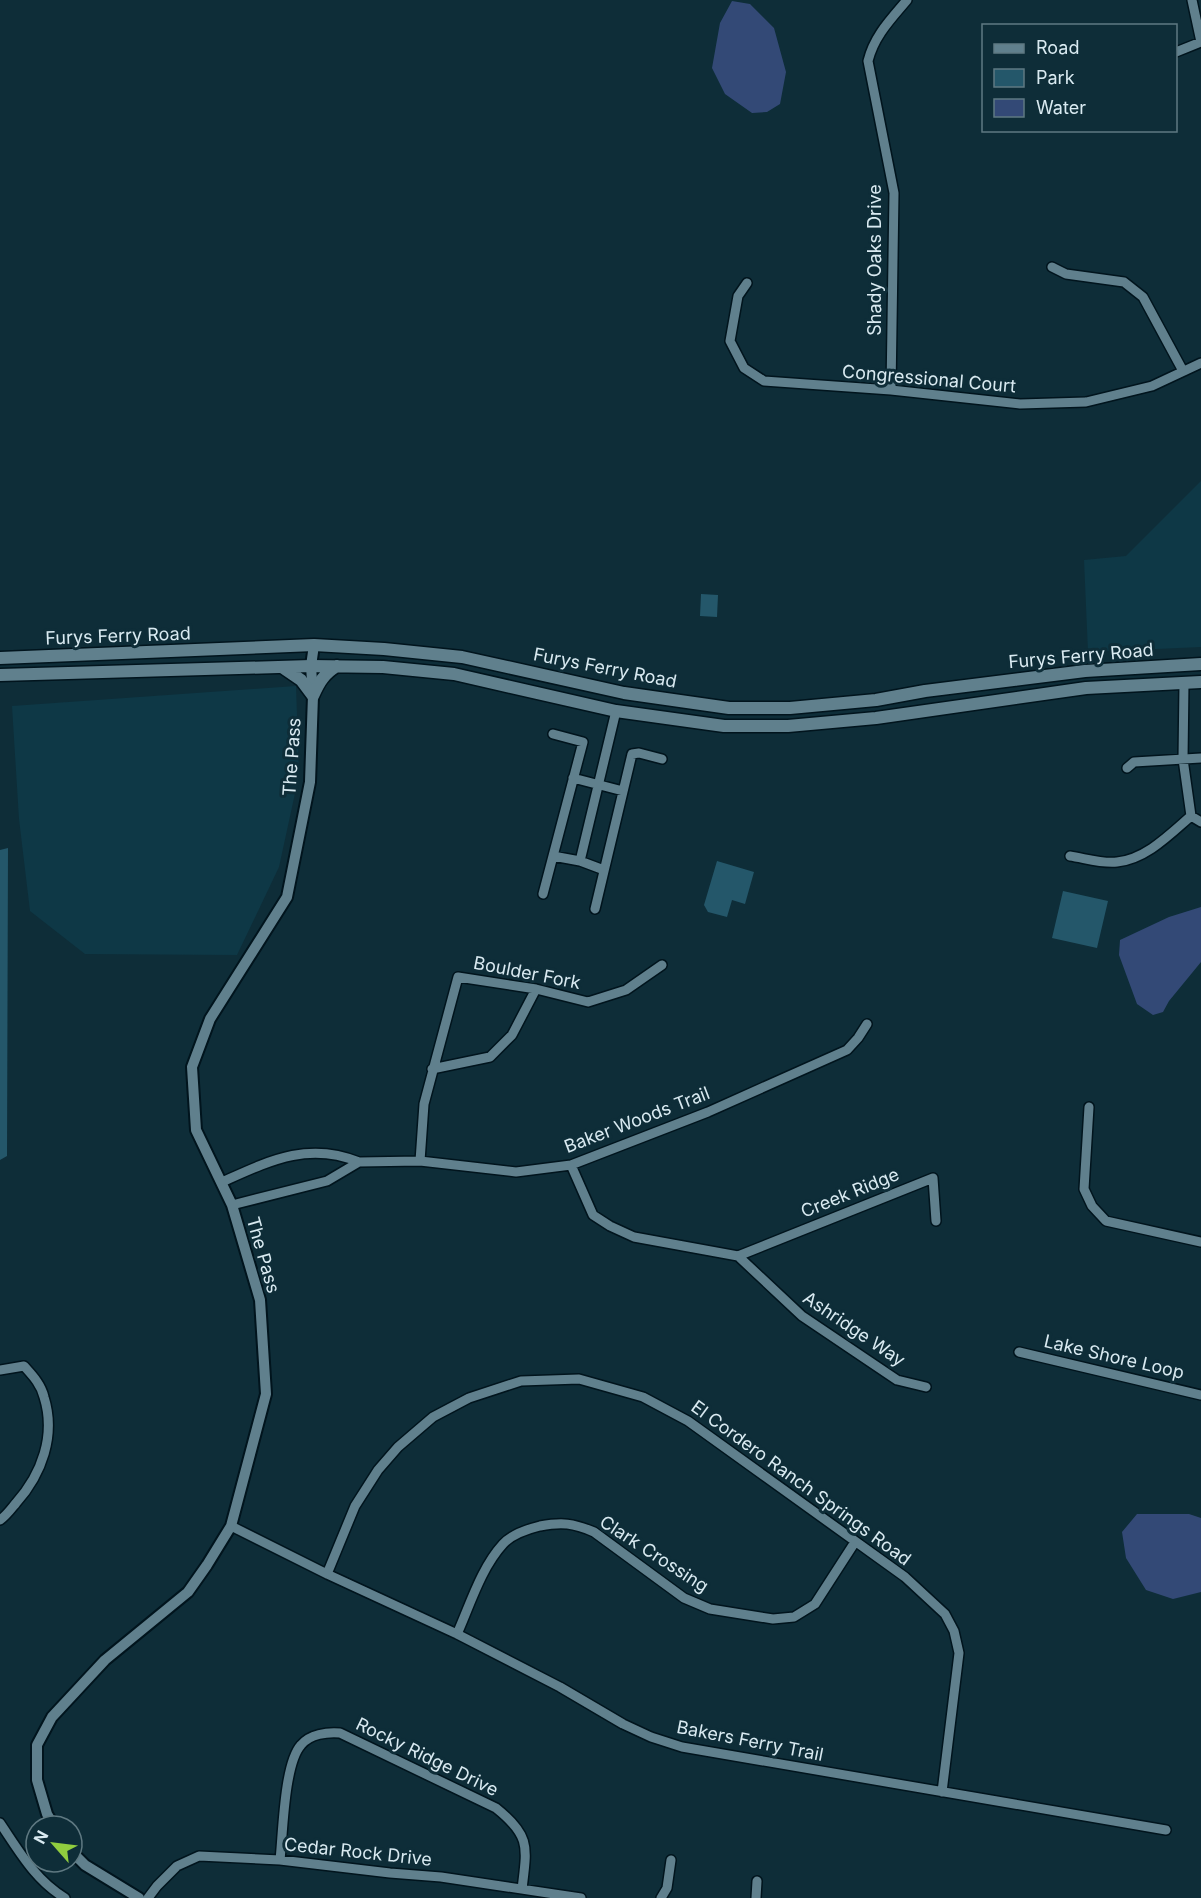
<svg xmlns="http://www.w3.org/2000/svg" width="1201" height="1898" font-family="Inter,sans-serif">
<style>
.built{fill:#0e3846}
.green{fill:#24576a}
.water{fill:#334976}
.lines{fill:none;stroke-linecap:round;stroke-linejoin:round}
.minor-casing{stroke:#01141d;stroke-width:12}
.tertiary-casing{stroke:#01141d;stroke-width:14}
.secondary-casing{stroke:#01141d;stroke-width:15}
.minor{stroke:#60808d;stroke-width:9}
.tertiary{stroke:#60808d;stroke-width:10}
.secondary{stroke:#60808d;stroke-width:12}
.labels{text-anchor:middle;stroke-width:6;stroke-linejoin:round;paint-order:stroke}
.street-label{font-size:18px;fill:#d9eaf1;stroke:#0e2d38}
</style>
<rect width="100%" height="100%" fill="#0e2d38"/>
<path class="built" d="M 1201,481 L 1201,647 L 1088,652 L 1084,560 L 1126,556 Z
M 296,686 L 299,775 L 279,867 L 237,955 L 85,954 L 30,911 L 19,819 L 12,706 Z"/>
<path class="green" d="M 701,594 L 718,595 L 717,617 L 700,616 Z
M 8,848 L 7,1156 L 0,1160 L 0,850 Z
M 717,861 L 754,872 L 745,904 L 732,900 L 727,917 L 708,912 L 704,905 Z
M 1063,891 L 1108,901 L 1097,948 L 1052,938 Z"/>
<path class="water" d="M 732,1 L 750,4 L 774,28 L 786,72 L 780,104 L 767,112 L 752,113 L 725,94 L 712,68 L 720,23 Z
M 1201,907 L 1201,962 L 1169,1001 L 1163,1012 L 1153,1015 L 1137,1004 L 1119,955 L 1120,940 L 1169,917 Z
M 1137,1514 L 1189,1514 L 1201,1518 L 1201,1592 L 1173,1599 L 1146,1590 L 1126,1558 L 1122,1532 Z"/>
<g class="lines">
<defs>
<path id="minor" d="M 1192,0 L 1201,42
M 1176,52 L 1201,42
M 1052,267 L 1066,274 L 1124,282 L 1143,297 L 1183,371
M 747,283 L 738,296 L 730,341 L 744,368 L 764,381 L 891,390 L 1020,404 L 1086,402 L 1152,386 L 1201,363
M 891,390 L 894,193 L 868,61 C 874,36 891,19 907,0
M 1184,683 L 1183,759 L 1191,816 L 1201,822
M 1127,768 L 1134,762 L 1201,758
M 573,778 L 623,791
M 553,856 L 580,861 L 604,870
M 1070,856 C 1084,858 1103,864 1117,862 C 1146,859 1169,835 1191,816
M 580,861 L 616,711
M 543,894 L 583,742 L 553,734
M 595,909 L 632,754 L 639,753 L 662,759
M 432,1069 L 490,1057 L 512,1035 L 536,989
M 1089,1107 L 1084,1189 L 1092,1206 L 1106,1221 L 1201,1242
M 420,1161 L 424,1104 L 458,977 L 536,989 L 588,1002 L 626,990 L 662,965
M 571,1165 L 593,1215 L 610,1226 L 634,1237 L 738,1256 L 802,1316 L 897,1380 L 926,1387
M 222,1182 C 269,1161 308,1141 359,1162
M 232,1205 L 327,1181 L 359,1162 L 420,1161 L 516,1172 L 571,1165 L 708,1112 L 847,1050 L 858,1038 L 867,1024
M 738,1256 L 933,1178 L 936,1221
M 1019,1352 L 1201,1395
M 0,1370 L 24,1366 C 32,1375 41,1384 44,1397 C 56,1435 42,1474 16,1503 C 11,1509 6,1516 0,1520
M 231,1526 L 327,1574 L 457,1634 L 560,1687 L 623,1724 L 651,1737 L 682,1747 L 1166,1830
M 327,1574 L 355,1506 L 378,1470 L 398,1447 L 433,1417 L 469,1398 L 521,1381 L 579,1379 L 643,1397 L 688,1421 L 905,1577 L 945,1614 L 954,1631 L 959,1653 L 942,1792
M 457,1634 C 470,1605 481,1568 503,1544 C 512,1534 528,1529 540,1526 C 562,1522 573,1523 594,1532 L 684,1598 L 710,1609 L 773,1619 L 794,1617 L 815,1604 L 855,1542
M 0,1823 C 19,1851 35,1880 65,1898
M 280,1860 C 283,1833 284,1764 301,1745 C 310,1734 327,1732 340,1733 L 496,1808 C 531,1836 527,1847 522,1889
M 148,1898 L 157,1886 L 177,1866 L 199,1856 L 280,1860 L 390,1873 L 441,1877 L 581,1898
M 661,1898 L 667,1888 L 671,1860
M 756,1898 L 757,1881"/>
<path id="tertiary" d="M 54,1826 L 47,1814 L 37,1780 L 37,1745 L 52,1717 L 105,1660 L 188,1592 L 207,1565 L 231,1526 L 266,1394 L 260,1300 L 232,1205 L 196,1130 L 192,1067 L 210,1019 L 287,897 L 310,782 L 313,696 L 311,666 L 314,645
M 72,1852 L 85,1865 L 139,1898"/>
<path id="secondary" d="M 0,658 L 314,645 L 384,649 L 462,657 L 624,693 L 729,708 L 790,708 L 876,700 L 925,691 L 1085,671 L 1201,664
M 282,667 L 301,680 L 313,696 C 319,682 324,674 337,666
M 0,675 L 311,666 L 383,667 L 454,674 L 616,711 L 724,726 L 788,726 L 876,718 L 1086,688 L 1201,682"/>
</defs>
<use href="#minor" class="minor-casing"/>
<use href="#tertiary" class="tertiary-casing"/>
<use href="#secondary" class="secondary-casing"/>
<use href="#minor" class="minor"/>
<use href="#tertiary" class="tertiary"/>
<use href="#secondary" class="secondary"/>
</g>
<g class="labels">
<g class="street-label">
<text transform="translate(875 260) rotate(-90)" y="6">Shady Oaks Drive</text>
<text transform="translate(929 379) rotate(5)" y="6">Congressional Court</text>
<text transform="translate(118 636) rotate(-2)" y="6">Furys Ferry Road</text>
<text transform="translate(1081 656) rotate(-5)" y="6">Furys Ferry Road</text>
<text transform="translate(605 668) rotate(11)" y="6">Furys Ferry Road</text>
<text transform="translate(292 757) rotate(-86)" y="6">The Pass</text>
<text transform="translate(527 973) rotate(11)" y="6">Boulder Fork</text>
<text transform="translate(637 1120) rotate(-21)" y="6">Baker Woods Trail</text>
<text transform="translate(850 1193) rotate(-22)" y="6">Creek Ridge</text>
<text transform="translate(263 1255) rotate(74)" y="6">The Pass</text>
<text transform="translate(854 1329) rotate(34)" y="6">Ashridge Way</text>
<text transform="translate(1114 1357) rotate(13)" y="6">Lake Shore Loop</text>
<text transform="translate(801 1483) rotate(36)" y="6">El Cordero Ranch Springs Road</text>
<text transform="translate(654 1554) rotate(33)" y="6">Clark Crossing</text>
<text transform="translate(750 1741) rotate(11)" y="6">Bakers Ferry Trail</text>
<text transform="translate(427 1757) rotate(26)" y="6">Rocky Ridge Drive</text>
<text transform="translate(358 1852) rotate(6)" y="6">Cedar Rock Drive</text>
</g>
</g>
<rect x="982" y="24" width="195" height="108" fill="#0e2d38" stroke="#5f7982" stroke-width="1.5"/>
<rect x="994" y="44" width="30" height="9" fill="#60808d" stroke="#5f7982" stroke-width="1.5"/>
<text x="1036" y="54" font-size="18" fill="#d9eaf1">Road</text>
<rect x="994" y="69" width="30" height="18" fill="#24576a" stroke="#5f7982" stroke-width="1.5"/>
<text x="1036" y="84" font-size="18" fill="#d9eaf1">Park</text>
<rect x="994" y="99" width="30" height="18" fill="#334976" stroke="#5f7982" stroke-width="1.5"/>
<text x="1036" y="114" font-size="18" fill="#d9eaf1">Water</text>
<g transform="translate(54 1844) rotate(298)"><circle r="28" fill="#0e2d38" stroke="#5f7982" stroke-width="1.5"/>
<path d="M0-4.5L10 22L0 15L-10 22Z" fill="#91cd3f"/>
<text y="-9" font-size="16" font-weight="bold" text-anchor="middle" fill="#d9eaf1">N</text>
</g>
</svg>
